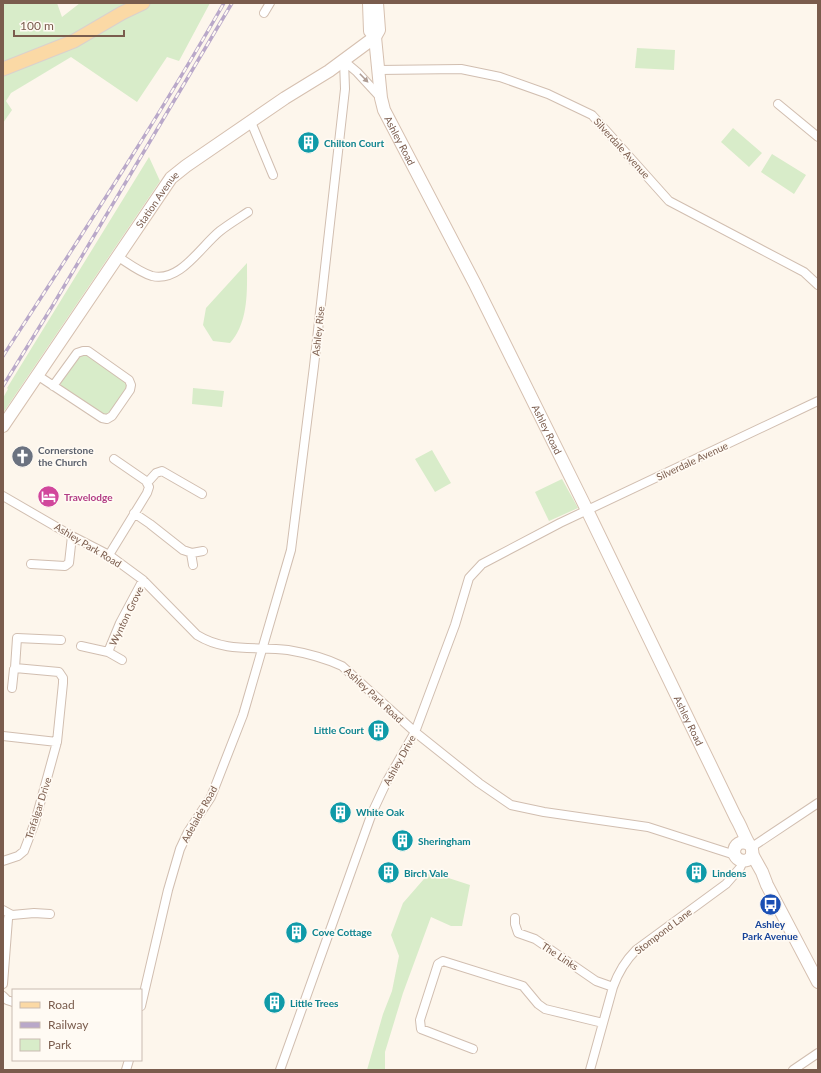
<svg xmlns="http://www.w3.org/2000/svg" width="821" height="1073" font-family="Lato,sans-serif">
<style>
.green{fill:#d8ecc9}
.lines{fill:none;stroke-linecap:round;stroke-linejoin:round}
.street-casing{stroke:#d1beb0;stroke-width:10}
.secondary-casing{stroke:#d6c0b0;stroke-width:14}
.primary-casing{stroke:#dad1cd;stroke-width:15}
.street{stroke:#fff;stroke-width:8}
.secondary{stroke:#fff;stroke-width:12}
.primary{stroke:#fbd9a5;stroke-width:13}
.rail-casing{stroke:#b9a8c9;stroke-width:3.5}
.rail{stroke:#fffaf3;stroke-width:2;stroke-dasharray:6;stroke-linecap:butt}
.oneway{fill:#af9d94}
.labels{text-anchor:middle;stroke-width:3.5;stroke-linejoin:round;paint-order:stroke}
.street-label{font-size:10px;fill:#7a5c4d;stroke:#fffaf3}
.culture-label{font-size:10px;font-weight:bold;fill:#0d838f;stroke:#fffaf3;text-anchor:start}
.worship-label{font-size:10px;font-weight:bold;fill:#5b616d;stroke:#fffaf3;text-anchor:start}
.hotel-label{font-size:10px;font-weight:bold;fill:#b23c85;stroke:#fffaf3;text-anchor:start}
.transit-label{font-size:10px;font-weight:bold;fill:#164399;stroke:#fffaf3}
</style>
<rect width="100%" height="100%" fill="#fdf6ec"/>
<path class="green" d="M 3,3 L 57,3 L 62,17 L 80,3 L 210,3 L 179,61 L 167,57 L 137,102 L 71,57 L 11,93 L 6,101 L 12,110 L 3,123 Z
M 637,48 L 675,50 L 674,70 L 635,68 Z
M 733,128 L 762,153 L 749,167 L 721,142 Z
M 772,154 L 806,175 L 794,194 L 761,172 Z
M 149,157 L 160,181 L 3,413 L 3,398 L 8,389 L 7,388 Z
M 247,263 C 247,290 249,322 230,343 L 213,341 L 203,325 L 206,308 Z
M 84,353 L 129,385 L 110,415 L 106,417 L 61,387 L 61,382 L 78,355 Z
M 193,388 L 224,391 L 222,407 L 192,404 Z
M 432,450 L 451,483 L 435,492 L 415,459 Z
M 562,479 L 578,508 L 549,521 L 535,492 Z
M 430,872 L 470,885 L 462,926 L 451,926 L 431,917 L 403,993 L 385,1052 L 385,1070 L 367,1070 L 383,1014 L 392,991 L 399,956 L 391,935 L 403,903 Z"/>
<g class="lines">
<defs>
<path id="street" d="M 264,13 L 270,3
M 344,61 L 357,72 L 381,98
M 378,70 L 461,69 L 500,77 L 548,94 L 592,115 L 669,201 L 804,272 L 818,285
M 778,104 L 818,137
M 251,122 L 273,175
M 117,256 C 128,263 139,272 152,276 C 180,283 201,246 220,231 C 229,224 239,218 248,212
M 37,375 L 102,418 L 107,419 L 112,416 L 130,390 L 131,385 L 129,380 L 88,351 L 83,351 L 77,353 L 53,386
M 147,483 L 156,473 L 162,471 L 202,494
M 3,496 L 72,536 L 109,555 L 143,580 L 197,635 C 226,653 256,646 288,650 C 306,653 325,658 342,666 L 415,732 L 479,783 L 511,805 L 544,812 L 648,827 L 735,855
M 134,513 L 150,524 L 183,550 L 192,553 L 203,551
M 191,553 L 193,565
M 109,555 L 147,493 L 149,487 L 146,481 L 114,459
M 31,564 L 65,566 L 69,563 L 72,536
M 81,646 L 108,652 L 122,660
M 108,652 L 120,623 L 143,580
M 12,688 L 14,669 L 15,668
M 3,736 L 57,742
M 752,847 L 818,803
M 3,861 L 18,856 L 24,851 L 35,822 L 57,742 L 63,683 L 63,678 L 59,672 L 15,668 L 17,638 L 61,640
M 3,910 L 12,915 L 34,913 L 50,914
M 515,918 L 515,924 L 518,933 L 535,939 L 596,981 L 613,987
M 3,984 L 8,919 L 9,914
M 3,996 L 7,1000 L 13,1002
M 141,1006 L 168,890 L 180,849 L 188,832 L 211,797 L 243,715 L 291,550 L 314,366 L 345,89 L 344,61
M 473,1049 L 421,1029 L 420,1020 L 438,964 L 443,961 L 523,986 L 538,1004 L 545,1009 L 603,1023
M 126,1070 L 129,1060
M 280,1070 L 372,813 L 387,781 L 415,732 L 455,625 L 469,578 L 482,564 L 560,523 L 818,401
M 590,1070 L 613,987 C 618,973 625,961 636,950 L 726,884 L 740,868 L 743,861
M 793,1070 L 818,1053"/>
<g id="secondary">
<path id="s1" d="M 369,3 L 370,31 L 375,37 L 381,98 L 384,110 L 475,284 L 587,510 L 736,818 C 741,826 744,836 749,844 C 751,847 752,846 752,850 C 755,861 738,866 734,853 C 734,844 741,840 749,844"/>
<path id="s2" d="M 3,426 L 171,178 L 186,166 L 285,98 L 329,71 L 375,37 L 379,30 L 377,3"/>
<path d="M 752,854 L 762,872 L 767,885 L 818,982"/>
</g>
<path id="primary" d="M 3,69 L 74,41 L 122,13 L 143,3"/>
</defs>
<use href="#street" class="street-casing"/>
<use href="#secondary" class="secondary-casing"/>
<use href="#primary" class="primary-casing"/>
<use href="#street" class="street"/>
<use href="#secondary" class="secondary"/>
<use href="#primary" class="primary"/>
<defs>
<path id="rail" d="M 3,356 C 79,239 155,124 224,3
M 3,386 L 53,305 L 232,3"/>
</defs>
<use href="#rail" class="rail-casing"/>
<use href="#rail" class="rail"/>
</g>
<defs><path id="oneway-solid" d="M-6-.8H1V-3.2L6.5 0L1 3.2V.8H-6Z"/></defs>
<use class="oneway" href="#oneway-solid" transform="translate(364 78) rotate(46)"/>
<defs>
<symbol id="building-disc" viewBox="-11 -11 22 22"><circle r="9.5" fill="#0f9aa8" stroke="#fffaf3"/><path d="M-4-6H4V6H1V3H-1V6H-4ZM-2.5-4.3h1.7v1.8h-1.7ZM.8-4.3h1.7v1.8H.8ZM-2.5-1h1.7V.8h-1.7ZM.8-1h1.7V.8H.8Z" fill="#fff"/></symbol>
<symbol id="church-disc" viewBox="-11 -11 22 22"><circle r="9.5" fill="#6b7280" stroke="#fffaf3"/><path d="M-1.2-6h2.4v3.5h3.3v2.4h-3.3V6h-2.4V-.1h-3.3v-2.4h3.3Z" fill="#fff"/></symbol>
<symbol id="hotel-disc" viewBox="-11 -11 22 22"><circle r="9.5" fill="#d1479c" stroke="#fffaf3"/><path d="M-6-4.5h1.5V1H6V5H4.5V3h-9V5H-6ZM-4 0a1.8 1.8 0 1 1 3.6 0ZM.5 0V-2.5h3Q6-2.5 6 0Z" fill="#fff"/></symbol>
<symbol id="bus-disc" viewBox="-11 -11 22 22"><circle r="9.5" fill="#1a4fb4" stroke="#fffaf3"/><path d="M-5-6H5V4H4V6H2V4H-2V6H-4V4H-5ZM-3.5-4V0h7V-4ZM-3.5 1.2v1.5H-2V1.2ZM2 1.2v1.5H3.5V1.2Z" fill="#fff"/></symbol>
</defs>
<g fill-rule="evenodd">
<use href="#building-disc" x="296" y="130" width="25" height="25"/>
<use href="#church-disc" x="10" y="444" width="25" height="25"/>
<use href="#hotel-disc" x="36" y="484" width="25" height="25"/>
<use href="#building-disc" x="366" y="718" width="25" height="25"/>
<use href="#building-disc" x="328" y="800" width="25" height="25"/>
<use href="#building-disc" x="390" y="828" width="25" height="25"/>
<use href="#building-disc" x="376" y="860" width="25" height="25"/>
<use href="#building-disc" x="684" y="860" width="25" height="25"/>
<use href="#bus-disc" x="758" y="892" width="25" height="25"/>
<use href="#building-disc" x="284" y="920" width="25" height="25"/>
<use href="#building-disc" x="262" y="990" width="25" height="25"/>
</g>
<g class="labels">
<g class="street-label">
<text dy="4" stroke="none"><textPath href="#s1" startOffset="144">Ashley Road</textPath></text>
<text transform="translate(622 148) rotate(48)" y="4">Silverdale Avenue</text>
<text dy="4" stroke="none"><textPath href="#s2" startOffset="274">Station Avenue</textPath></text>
<text transform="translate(318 331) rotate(-84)" y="4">Ashley Rise</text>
<text dy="4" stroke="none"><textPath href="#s1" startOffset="468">Ashley Road</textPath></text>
<text transform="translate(692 461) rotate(-25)" y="4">Silverdale Avenue</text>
<text transform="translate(88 545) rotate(31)" y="4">Ashley Park Road</text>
<text transform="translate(126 616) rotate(-64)" y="4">Wynton Grove</text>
<text transform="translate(374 695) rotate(43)" y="4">Ashley Park Road</text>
<text dy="4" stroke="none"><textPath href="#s1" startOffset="792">Ashley Road</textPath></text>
<text transform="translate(399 760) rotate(-61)" y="4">Ashley Drive</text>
<text transform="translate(38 808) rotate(-72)" y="4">Trafalgar Drive</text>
<text transform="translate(199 814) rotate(-61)" y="4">Adelaide Road</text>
<text transform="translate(663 931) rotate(-37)" y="4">Stompond Lane</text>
<text transform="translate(560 956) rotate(34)" y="4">The Links</text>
</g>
<g class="culture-label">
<text x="324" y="147">Chilton Court</text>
<text x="364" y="734" text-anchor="end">Little Court</text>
<text x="356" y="816">White Oak</text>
<text x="418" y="845">Sheringham</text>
<text x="404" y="877">Birch Vale</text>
<text x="712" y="877">Lindens</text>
<text x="312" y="936">Cove Cottage</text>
<text x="290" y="1007">Little Trees</text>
</g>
<g class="worship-label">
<text x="38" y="454">Cornerstone<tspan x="38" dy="12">the Church</tspan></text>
</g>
<g class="hotel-label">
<text x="64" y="501">Travelodge</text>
</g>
<g class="transit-label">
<text x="770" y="928">Ashley<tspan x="770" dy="12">Park Avenue</tspan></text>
</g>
</g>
<rect width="821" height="1073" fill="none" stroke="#7a5c4d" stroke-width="8"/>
<rect x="12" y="989" width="130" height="72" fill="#fffaf3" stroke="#cabbb1"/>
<rect x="20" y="1002" width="20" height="6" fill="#fbd9a5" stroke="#cabbb1"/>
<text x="48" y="1009" font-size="12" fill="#7a5c4d">Road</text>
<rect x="20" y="1022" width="20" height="6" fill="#b9a8c9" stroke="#cabbb1"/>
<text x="48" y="1029" font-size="12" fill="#7a5c4d">Railway</text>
<rect x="20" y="1039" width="20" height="12" fill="#d8ecc9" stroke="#cabbb1"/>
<text x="48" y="1049" font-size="12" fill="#7a5c4d">Park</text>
<path d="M14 30v6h110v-6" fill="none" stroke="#7a5c4d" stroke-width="2"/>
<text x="20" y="30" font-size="12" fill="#7a5c4d" stroke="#fffaf3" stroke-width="3" paint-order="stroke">100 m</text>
</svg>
